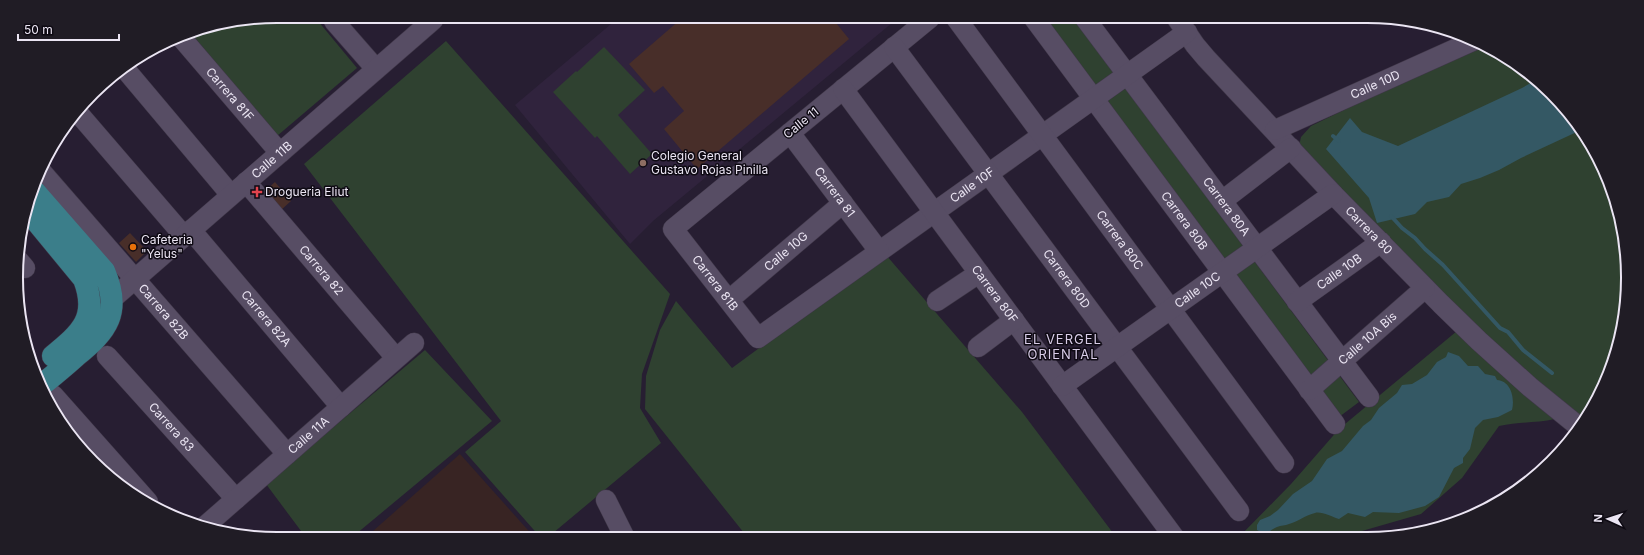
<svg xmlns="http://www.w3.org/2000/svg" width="1644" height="555" font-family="Inter,sans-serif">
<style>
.built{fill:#30233d}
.industrial{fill:#382423}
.green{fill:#2f4130}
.water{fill:#345864}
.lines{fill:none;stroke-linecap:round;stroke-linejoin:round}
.stream{stroke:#345864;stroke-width:4}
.building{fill:#482e29}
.minor-casing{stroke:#403849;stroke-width:21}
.major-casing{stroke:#403849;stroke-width:23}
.minor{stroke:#574d64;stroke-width:20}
.major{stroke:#3b7e8a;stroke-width:22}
.education-dot{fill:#8d6e63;stroke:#0e0a13;stroke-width:1.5}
.health-dot{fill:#e0444e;stroke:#0e0a13;stroke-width:1.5}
.food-dot{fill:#e8710a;stroke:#0e0a13;stroke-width:1.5}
.labels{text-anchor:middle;stroke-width:3;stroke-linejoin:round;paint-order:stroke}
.street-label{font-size:12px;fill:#ebe5f3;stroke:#0e0a13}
.poi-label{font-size:12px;fill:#ebe5f3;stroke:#0e0a13;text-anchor:start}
.neighbourhood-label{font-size:13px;letter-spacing:1px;fill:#d8cce7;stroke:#0e0a13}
.rim{fill:none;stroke:#ebe5f3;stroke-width:2}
</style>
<rect width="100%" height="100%" fill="#271e32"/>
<path class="built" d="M 898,18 L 653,221 L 630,244 L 515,105 L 617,19 Z"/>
<path class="industrial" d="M 460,454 L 535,538 L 364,539 Z"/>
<path class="green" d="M 1042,17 L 1073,17 L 1359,402 L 1339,417 Z
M 227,21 L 318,21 L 357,68 L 277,136 L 190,32 Z
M 446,41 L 670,294 L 642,374 L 640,408 L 661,443 L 547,538 L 541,538 L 465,452 L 501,421 L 304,164 Z
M 1486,46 L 1526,70 L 1563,105 L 1593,147 L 1614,193 L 1626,243 L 1627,294 L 1619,345 L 1593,408 L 1584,419 L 1525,372 L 1478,331 L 1299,146 L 1301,137 L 1311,126 L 1385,90 Z
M 604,47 L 645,90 L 618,115 L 652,154 L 630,174 L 597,136 L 595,138 L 553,92 L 576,71 L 577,72 Z
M 886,255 L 1022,412 L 1116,537 L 748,538 L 645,409 L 646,376 L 660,330 L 676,301 L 732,368 Z
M 1457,331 L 1555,419 C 1536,423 1518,422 1499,426 L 1462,478 L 1421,514 L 1362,531 L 1330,537 L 1239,537 L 1291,484 L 1339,429 Z
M 425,350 L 492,421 L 350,539 L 307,539 L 266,484 Z"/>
<path class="water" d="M 1536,80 L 1563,105 L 1581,130 L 1521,158 L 1499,170 L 1480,178 L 1461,184 L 1449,197 L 1427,202 L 1415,214 L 1377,223 L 1369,198 L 1326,149 L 1350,118 L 1362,132 L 1398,146 L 1522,88 Z
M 1448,352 L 1459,356 L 1468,366 L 1478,366 L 1485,374 L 1495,376 L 1497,380 C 1511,381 1515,398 1512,410 L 1498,417 L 1483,420 L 1475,428 L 1470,449 L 1463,458 L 1463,463 L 1454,468 L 1439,497 L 1425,506 L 1399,513 L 1373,512 L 1365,517 L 1348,513 L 1339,519 C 1332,517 1321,511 1315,513 C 1306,515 1297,522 1289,524 C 1285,526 1281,525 1277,527 C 1268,531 1267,536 1257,530 L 1257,525 L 1260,520 L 1270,516 L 1278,510 L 1293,494 L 1312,481 L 1327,459 L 1342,451 L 1363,426 L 1371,420 L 1379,408 L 1397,393 L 1402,385 L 1412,384 L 1427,375 L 1437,362 L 1446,357 Z"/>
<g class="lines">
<path class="stream" d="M 1333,136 L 1339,141
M 1391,216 L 1402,228 L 1415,238 L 1425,249 L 1443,265 L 1500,328 L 1508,332 L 1523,350 L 1552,373"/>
</g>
<path class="building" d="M 832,18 L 849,39 L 697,169 L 664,129 L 684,111 L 663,86 L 654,93 L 629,64 L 681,19 Z
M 275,182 L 291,201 L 280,211 L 264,192 Z
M 130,233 L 147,251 L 136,262 L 119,243 Z"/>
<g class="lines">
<defs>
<g id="minor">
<path id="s1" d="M 1033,17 L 1335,424"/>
<path id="s2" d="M 1084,17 L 1369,397"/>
<path id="s3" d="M 1176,17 L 1195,45 L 1206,58 L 1333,194 L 1441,304 L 1479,341 L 1530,387 L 1578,426"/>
<path id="s4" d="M 930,18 L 673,229 L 758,338 L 1187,32"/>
<path id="s5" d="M 956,18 L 1284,463"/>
<path d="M 334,21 L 376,69"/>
<path id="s6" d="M 179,35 L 280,153"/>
<path id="s7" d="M 894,47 L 1239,511"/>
<path d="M 125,69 L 231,195"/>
<path id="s8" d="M 843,89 L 1174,537"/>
<path d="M 79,114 L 184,236"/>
<path id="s9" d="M 1275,130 L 1475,40"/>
<path id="s10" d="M 790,133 L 879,251"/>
<path id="s11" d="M 40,170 L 287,454"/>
<path id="s12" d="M 246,182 L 396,358"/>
<path d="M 1222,201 L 1291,148"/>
<path id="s13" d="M 191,230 L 341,407"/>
<path d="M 19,261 L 25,268"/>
<path id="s14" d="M 112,299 L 433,20"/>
<path id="s15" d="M 729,300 L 843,203"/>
<path d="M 937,301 L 979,273"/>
<path id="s16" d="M 1297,302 L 1381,242"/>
<path d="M 978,347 L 1014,320"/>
<path id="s17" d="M 107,356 L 236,499"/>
<path id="s18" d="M 1062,386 L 1333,194"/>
<path id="s19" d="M 1309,390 L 1425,288"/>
<path d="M 53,395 L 148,502"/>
<path d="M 606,500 L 625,538"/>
<path id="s20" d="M 204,527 L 414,343"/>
</g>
<path id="major" d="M 34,191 L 104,271 C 122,312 107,331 76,356 C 65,366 54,375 43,384
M 28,211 L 84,279 C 99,318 81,333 53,356"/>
</defs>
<use href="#minor" class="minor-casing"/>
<use href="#major" class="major-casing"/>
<use href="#minor" class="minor"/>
<use href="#major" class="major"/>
</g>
<circle class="education-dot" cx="643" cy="163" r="4"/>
<path class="health-dot" d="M255 186h4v4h4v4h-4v4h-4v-4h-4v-4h4z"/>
<circle class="food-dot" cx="133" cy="247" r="4"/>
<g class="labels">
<g class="street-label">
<text dy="4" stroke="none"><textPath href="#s9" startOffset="110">Calle 10D</textPath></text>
<text dy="4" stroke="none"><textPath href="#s6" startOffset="78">Carrera 81F</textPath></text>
<text transform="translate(801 123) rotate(-39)" y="4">Calle 11</text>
<text dy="4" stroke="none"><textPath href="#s14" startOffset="212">Calle 11B</textPath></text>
<text dy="4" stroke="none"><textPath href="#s4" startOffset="734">Calle 10F</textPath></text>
<text dy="4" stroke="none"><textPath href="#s10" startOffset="74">Carrera 81</textPath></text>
<text dy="4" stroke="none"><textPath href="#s2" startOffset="237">Carrera 80A</textPath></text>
<text dy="4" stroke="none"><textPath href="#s1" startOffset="254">Carrera 80B</textPath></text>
<text dy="4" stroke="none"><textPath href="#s3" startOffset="288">Carrera 80</textPath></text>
<text dy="4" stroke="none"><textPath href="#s5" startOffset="276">Carrera 80C</textPath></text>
<text dy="4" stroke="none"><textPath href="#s15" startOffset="75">Calle 10G</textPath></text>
<text dy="4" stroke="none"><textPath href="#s12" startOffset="116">Carrera 82</textPath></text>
<text dy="4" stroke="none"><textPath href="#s16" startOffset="52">Calle 10B</textPath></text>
<text dy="4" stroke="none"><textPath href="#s7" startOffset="289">Carrera 80D</textPath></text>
<text dy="4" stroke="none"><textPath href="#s4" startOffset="401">Carrera 81B</textPath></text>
<text dy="4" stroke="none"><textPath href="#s18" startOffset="166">Calle 10C</textPath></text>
<text dy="4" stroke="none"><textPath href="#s8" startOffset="255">Carrera 80F</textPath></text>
<text dy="4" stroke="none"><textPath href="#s11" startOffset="188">Carrera 82B</textPath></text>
<text dy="4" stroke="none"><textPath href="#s13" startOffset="116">Carrera 82A</textPath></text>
<text dy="4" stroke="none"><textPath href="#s19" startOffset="78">Calle 10A Bis</textPath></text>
<text dy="4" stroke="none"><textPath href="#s17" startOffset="96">Carrera 83</textPath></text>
<text dy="4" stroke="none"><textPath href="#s20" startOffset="139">Calle 11A</textPath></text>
</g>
<g class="poi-label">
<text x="651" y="160">Colegio General<tspan x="651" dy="14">Gustavo Rojas Pinilla</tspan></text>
<text x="265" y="196">Drogueria Eliut</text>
<text x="141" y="244">Cafeteria<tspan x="141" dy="14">"Yelus"</tspan></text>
</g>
<g class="neighbourhood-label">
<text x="1063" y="344">EL VERGEL<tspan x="1063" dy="15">ORIENTAL</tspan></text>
</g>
</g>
<path d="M0 0H1644V555H0ZM277 23H1367A254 254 0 0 1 1621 277V278A254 254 0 0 1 1367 532H277A254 254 0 0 1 23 278V277A254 254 0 0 1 277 23Z" fill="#201c25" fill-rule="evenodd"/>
<path class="rim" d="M277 23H1367A254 254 0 0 1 1621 277V278A254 254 0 0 1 1367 532H277A254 254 0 0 1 23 278V277A254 254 0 0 1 277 23Z"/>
<g transform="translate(1608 519) rotate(273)" stroke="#0e0a13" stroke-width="3" paint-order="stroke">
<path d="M0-3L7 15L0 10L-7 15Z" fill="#ebe5f3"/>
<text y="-6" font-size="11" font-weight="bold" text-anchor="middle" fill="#ebe5f3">N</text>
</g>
<path d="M18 34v6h101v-6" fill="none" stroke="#ebe5f3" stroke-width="2"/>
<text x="24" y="34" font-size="12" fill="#ebe5f3" stroke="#0e0a13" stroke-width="3" paint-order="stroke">50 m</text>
</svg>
